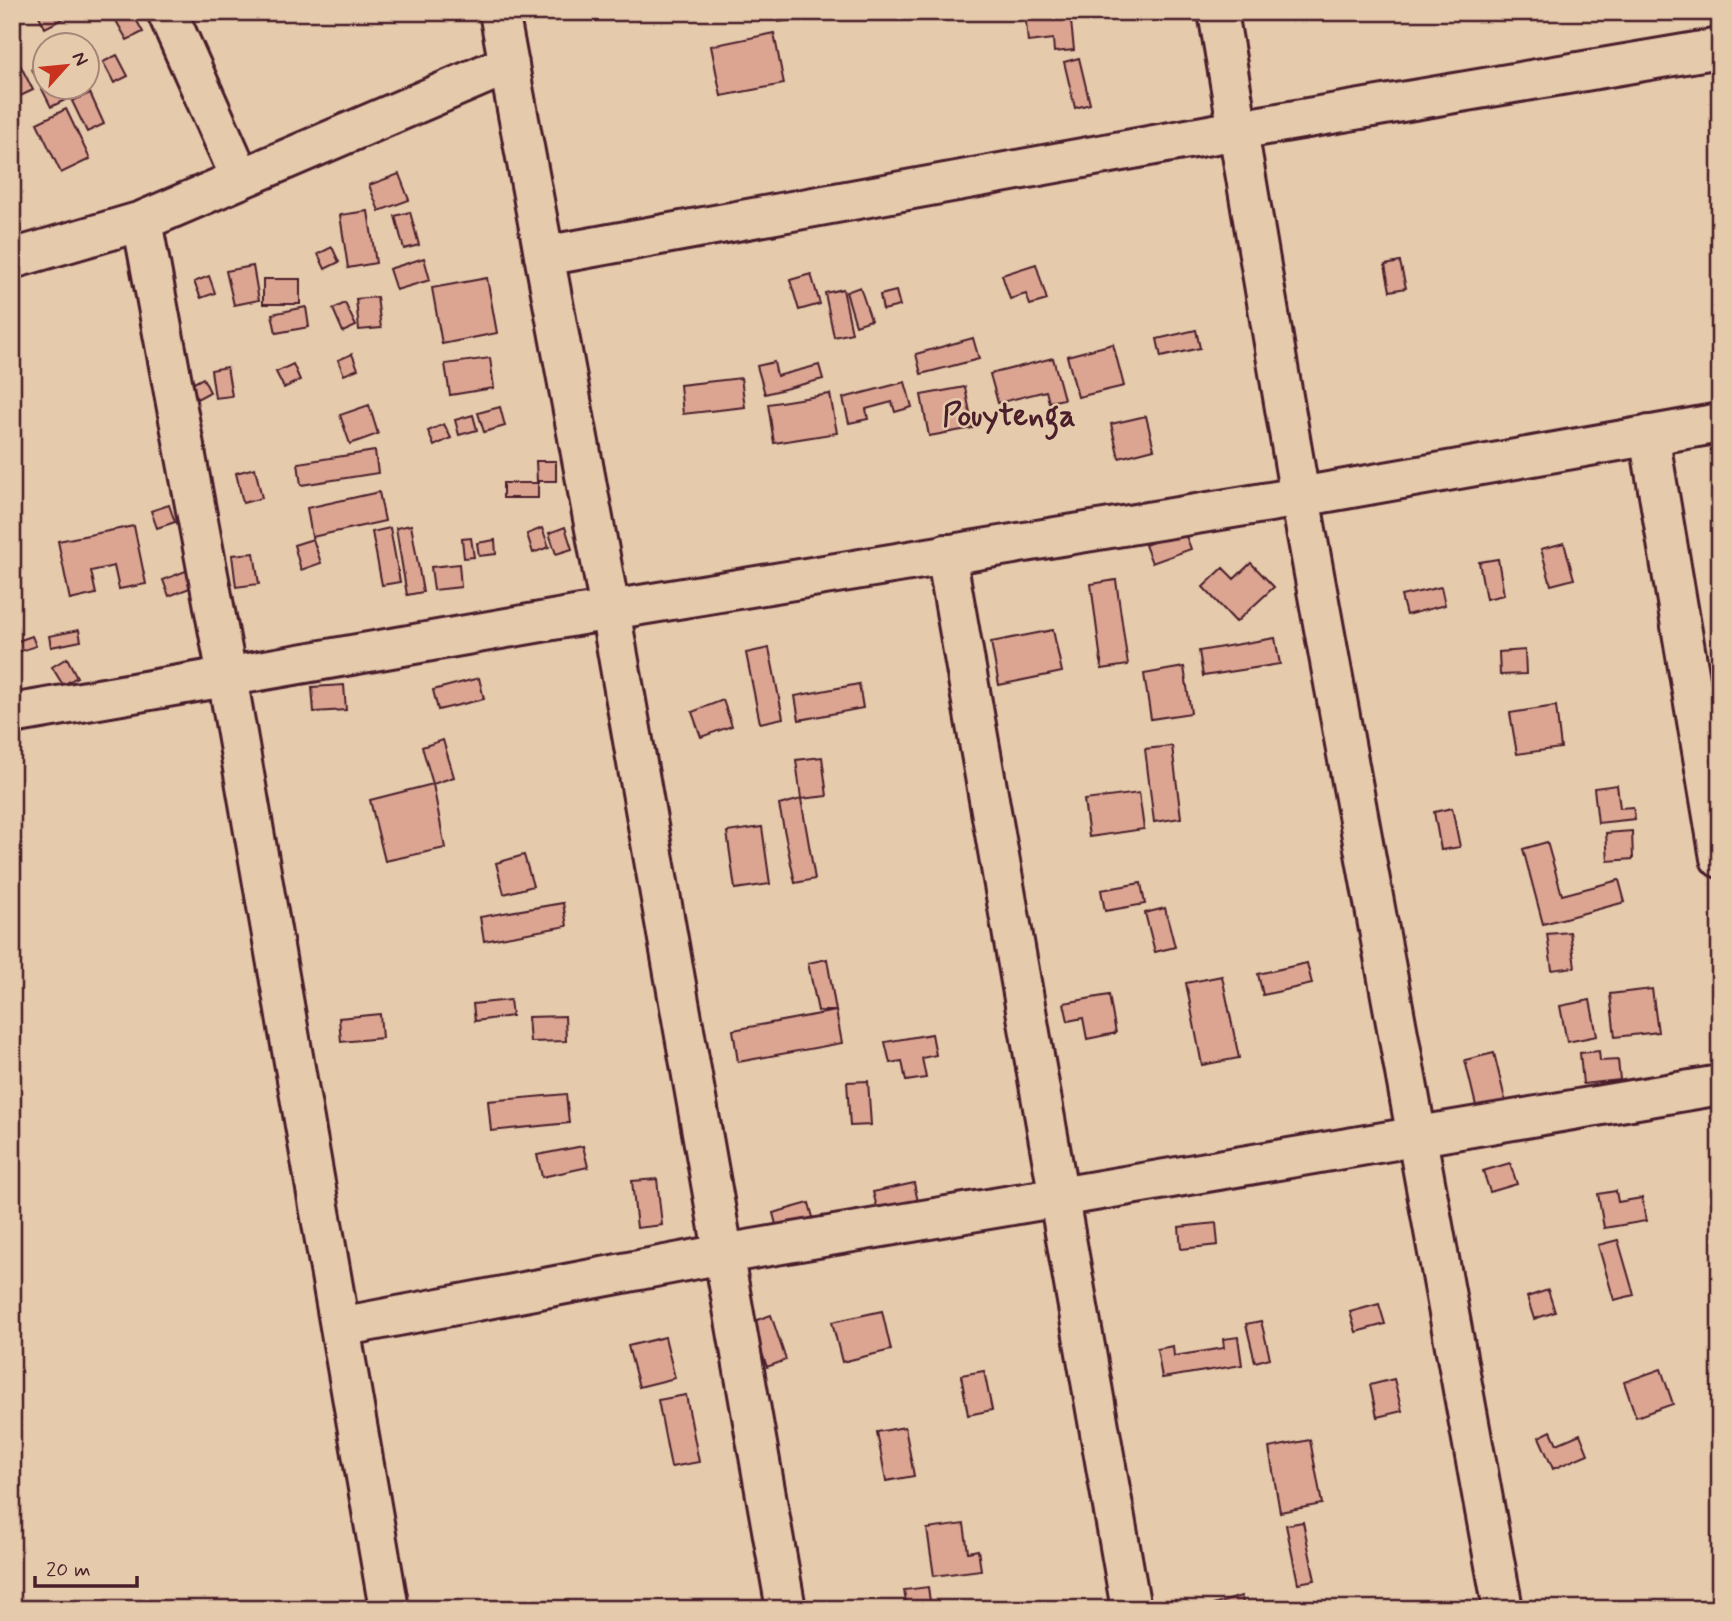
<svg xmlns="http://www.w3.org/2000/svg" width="1732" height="1621" font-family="Mynerve,sans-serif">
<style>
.building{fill:#dba592;stroke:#4a1f2b;stroke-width:2}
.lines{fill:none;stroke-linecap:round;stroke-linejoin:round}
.minor-casing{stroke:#4a1f2b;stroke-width:44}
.minor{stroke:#e5caac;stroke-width:38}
.labels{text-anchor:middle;stroke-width:5;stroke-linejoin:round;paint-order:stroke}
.district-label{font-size:32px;font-weight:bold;fill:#4a1f2b;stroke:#e5caac}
</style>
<rect width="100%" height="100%" fill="#e5caac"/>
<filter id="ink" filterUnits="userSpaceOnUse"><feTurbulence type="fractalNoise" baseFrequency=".0143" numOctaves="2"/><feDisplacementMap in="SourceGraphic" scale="14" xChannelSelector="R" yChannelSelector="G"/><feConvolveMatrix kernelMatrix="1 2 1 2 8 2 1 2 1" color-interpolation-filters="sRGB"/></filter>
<g filter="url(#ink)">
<path class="building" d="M 37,12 L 76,12 L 45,28 Z
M 111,12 L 132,12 L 143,32 L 127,40 Z
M 777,12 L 792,12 L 793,20 L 779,22 Z
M 1025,12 L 1070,12 L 1074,50 L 1054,52 L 1053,39 L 1028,42 Z
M 774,33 L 784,84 L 721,96 L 711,46 Z
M 13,51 L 33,90 L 12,100 L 12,52 Z
M 117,55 L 128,76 L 114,83 L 103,62 Z
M 1079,58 L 1090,104 L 1075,108 L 1064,62 Z
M 46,62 L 46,88 L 59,88 L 65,100 L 51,107 L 32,69 Z
M 90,93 L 104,124 L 87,132 L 72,101 Z
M 66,109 L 90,159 L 61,173 L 37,123 Z
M 399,174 L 409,200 L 379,211 L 369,185 Z
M 368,211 L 376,263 L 348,268 L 340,215 Z
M 410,212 L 419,245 L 404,249 L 395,216 Z
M 332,247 L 339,262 L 325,269 L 318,254 Z
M 424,258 L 430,280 L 396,290 L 389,269 Z
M 1400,262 L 1406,288 L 1390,291 L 1385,265 Z
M 1036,264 L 1047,300 L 1030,305 L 1026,294 L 1010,299 L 1002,275 Z
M 253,266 L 259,300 L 234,305 L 226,271 Z
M 811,274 L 820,304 L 799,310 L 790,280 Z
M 209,276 L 215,293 L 201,298 L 194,282 Z
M 487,278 L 497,333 L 442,344 L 432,288 Z
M 263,279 L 300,279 L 300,304 L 263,304 Z
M 860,287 L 871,320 L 856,325 L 846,292 Z
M 843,289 L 852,333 L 834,337 L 825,293 Z
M 896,291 L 900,306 L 883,310 L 880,295 Z
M 377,297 L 381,328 L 359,330 L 356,299 Z
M 345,303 L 356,326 L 343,332 L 333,309 Z
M 306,307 L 309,327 L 276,333 L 272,314 Z
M 1196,330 L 1200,348 L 1161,357 L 1157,339 Z
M 973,338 L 979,359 L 921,374 L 916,354 Z
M 1113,344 L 1124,386 L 1078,397 L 1067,356 Z
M 352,354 L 358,369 L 344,375 L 338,360 Z
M 490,358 L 494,388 L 450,395 L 445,364 Z
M 1053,358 L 1064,399 L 1049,402 L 1046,391 L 998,403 L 990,374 Z
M 774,362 L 777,376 L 819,365 L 823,379 L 765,394 L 757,366 Z
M 293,364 L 300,380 L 284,388 L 276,372 Z
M 227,367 L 232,396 L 215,398 L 211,370 Z
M 203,378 L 210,392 L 197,399 L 190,385 Z
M 741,378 L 745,407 L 683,414 L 680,385 Z
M 905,382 L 912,407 L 895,412 L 892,402 L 866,409 L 868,419 L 849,423 L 843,398 Z
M 965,387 L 973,428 L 929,436 L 921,395 Z
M 830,394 L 837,433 L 774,443 L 768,404 Z
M 369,405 L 378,434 L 350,444 L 340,415 Z
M 500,407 L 505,426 L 484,432 L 478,413 Z
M 473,415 L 477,430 L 459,435 L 455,420 Z
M 1146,416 L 1154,449 L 1119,458 L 1111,424 Z
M 444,424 L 451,438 L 434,446 L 428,431 Z
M 375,451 L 378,473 L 301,485 L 298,463 Z
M 536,461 L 556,461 L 556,481 L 537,481 Z
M 255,468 L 262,498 L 243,503 L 236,473 Z
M 503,483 L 538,483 L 538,498 L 503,498 Z
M 379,492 L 385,521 L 312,537 L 307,508 Z
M 169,505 L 175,522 L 157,528 L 151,511 Z
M 411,525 L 423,592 L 407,595 L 396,528 Z
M 134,526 L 146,584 L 119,589 L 114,566 L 91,571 L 96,594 L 70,600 L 58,541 Z
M 565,527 L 572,549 L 556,554 L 549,533 Z
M 390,528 L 400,582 L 382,585 L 372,532 Z
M 542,528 L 549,547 L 533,553 L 527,534 Z
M 1184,531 L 1191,549 L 1152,563 L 1145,545 Z
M 471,538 L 474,557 L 464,558 L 462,539 Z
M 313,539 L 321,563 L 301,570 L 294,545 Z
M 495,540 L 496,554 L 479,556 L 477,543 Z
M 1564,543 L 1574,579 L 1551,585 L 1541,549 Z
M 254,553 L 259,584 L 236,587 L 232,555 Z
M 1498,559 L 1504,595 L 1486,599 L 1479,562 Z
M 1251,563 L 1274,587 L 1236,622 L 1203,587 L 1223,568 L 1234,579 Z
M 459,564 L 461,587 L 434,590 L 431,567 Z
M 188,570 L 195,586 L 169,596 L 163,580 Z
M 1116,580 L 1128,665 L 1102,669 L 1091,584 Z
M 1441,587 L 1445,605 L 1406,615 L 1401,596 Z
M 79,630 L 81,641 L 51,647 L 49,636 Z
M 1053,630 L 1062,672 L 999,685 L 991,642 Z
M 32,636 L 36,646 L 12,654 L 12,643 Z
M 1275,638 L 1280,664 L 1203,676 L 1199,651 Z
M 769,648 L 783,718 L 760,723 L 746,653 Z
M 1525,650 L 1526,674 L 1500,675 L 1499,652 Z
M 67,658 L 77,677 L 63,685 L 52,667 Z
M 1184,667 L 1191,713 L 1151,719 L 1144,674 Z
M 479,678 L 484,699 L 438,710 L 433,690 Z
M 859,684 L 863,708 L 799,720 L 795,696 Z
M 344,685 L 346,710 L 314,712 L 312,687 Z
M 723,700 L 732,726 L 701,737 L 692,712 Z
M 1556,706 L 1561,748 L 1517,754 L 1510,713 Z
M 443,740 L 454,777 L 433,784 L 422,747 Z
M 1172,746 L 1181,818 L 1154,822 L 1145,749 Z
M 822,757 L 827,796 L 801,799 L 796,760 Z
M 433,784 L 445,848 L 385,861 L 370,800 Z
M 1617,785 L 1620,808 L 1633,807 L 1635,819 L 1598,823 L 1594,788 Z
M 1139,793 L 1144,829 L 1089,837 L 1084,800 Z
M 801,799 L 815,879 L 795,883 L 779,805 Z
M 1452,808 L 1460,847 L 1441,850 L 1434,812 Z
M 762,827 L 770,884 L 735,889 L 727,832 Z
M 1632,831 L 1633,859 L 1608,861 L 1606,833 Z
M 1547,842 L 1562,895 L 1619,880 L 1625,902 L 1543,924 L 1523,849 Z
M 524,855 L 533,886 L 504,894 L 496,863 Z
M 1141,883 L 1145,904 L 1105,911 L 1101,890 Z
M 563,903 L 567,926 L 484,941 L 480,917 Z
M 1165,908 L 1175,947 L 1155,952 L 1145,913 Z
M 1570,932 L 1575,967 L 1552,970 L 1547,934 Z
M 827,959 L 836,1011 L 818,1011 L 808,963 Z
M 1307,963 L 1312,984 L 1263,995 L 1258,974 Z
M 1222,976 L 1239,1058 L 1202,1065 L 1186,983 Z
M 1652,989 L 1658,1032 L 1615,1037 L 1610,994 Z
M 1109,995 L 1116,1033 L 1087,1039 L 1083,1018 L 1068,1021 L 1064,1003 Z
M 510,1000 L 512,1016 L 475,1021 L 473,1004 Z
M 1590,1000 L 1597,1036 L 1567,1042 L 1560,1006 Z
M 836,1011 L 842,1043 L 738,1062 L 733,1030 Z
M 380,1014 L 382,1038 L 341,1042 L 339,1018 Z
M 565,1016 L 566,1041 L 530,1042 L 528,1017 Z
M 932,1034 L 936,1055 L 922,1058 L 926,1078 L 906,1081 L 902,1061 L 890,1063 L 885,1042 Z
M 1599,1051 L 1600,1061 L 1618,1060 L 1620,1080 L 1583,1084 L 1580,1053 Z
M 1494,1053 L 1506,1103 L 1477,1110 L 1465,1060 Z
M 868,1081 L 871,1125 L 850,1126 L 847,1082 Z
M 566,1094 L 569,1123 L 491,1131 L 488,1101 Z
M 583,1146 L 588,1167 L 542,1177 L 537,1155 Z
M 1510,1163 L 1517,1184 L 1490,1192 L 1483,1171 Z
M 657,1179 L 662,1225 L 637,1228 L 632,1181 Z
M 914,1183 L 918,1202 L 878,1211 L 873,1192 Z
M 1616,1191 L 1618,1202 L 1642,1198 L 1646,1221 L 1604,1228 L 1598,1194 Z
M 809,1203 L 814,1221 L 778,1232 L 773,1213 Z
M 1216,1223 L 1218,1245 L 1181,1249 L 1179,1227 Z
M 1618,1240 L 1634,1295 L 1614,1300 L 1598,1245 Z
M 1548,1290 L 1555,1312 L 1534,1319 L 1527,1297 Z
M 1379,1304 L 1385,1324 L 1356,1332 L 1350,1312 Z
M 882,1311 L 891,1350 L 842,1362 L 832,1322 Z
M 771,1315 L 786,1360 L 767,1367 L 751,1322 Z
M 1261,1321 L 1270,1358 L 1255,1362 L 1246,1324 Z
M 665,1337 L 675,1378 L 639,1387 L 628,1346 Z
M 1238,1337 L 1242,1365 L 1162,1378 L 1157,1349 L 1173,1346 L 1174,1356 L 1224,1348 L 1223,1339 Z
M 1661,1369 L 1673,1404 L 1636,1417 L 1624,1382 Z
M 984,1371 L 992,1410 L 968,1415 L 961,1375 Z
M 1394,1379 L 1402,1411 L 1377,1417 L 1370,1385 Z
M 686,1395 L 699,1462 L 671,1467 L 658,1400 Z
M 905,1427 L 914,1476 L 886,1481 L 877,1432 Z
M 1551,1431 L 1557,1444 L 1580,1434 L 1588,1454 L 1553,1469 L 1539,1437 Z
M 1310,1440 L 1322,1504 L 1280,1512 L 1269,1448 Z
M 1303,1522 L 1315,1580 L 1298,1583 L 1286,1525 Z
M 964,1524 L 968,1552 L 978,1550 L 981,1570 L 934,1576 L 927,1529 Z
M 928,1587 L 931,1609 L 907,1609 L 904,1590 Z
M 1241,1596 L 1245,1609 L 1215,1609 L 1213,1605 Z"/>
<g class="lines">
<defs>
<path id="minor" d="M 167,12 L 241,179
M 499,12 L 610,610 L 786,1609
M 1218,12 L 1300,497 L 1503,1609
M 142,221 L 227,676 L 389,1609
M 544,256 L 1237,130 L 1720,48
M 12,259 L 142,221 L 509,64
M 1649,435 L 1720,858
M 946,554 L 1131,1609
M 12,714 L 610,610 L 1300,497 L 1720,423
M 340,1327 L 723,1254 L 1720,1085"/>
</defs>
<use href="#minor" class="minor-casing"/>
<use href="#minor" class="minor"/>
</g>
</g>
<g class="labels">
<g class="district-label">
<text x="1009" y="425">Pouytenga</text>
</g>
</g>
<rect width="1732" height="1621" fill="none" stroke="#e5caac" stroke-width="42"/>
<rect x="21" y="21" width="1690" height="1579" fill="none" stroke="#4a1f2b" stroke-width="2.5" filter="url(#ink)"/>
<g transform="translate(66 66) rotate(63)"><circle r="33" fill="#e5caac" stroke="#a78678" stroke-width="2"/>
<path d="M0-5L12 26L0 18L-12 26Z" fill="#c8321e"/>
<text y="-10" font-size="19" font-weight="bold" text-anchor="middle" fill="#4a1f2b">N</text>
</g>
<path d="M35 1576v10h102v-10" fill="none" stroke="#4a1f2b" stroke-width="3.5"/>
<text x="46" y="1576" font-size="21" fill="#4a1f2b" stroke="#e5caac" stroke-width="5" paint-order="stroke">20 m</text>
</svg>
